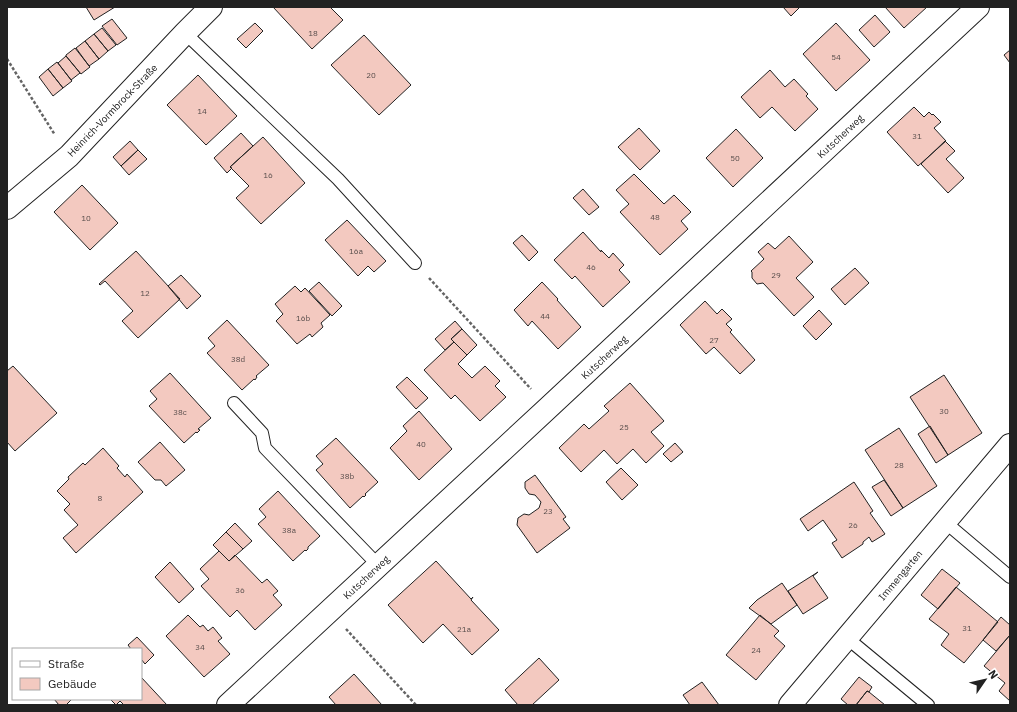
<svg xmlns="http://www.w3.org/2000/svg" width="1017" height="712" font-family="'IBM Plex Sans',sans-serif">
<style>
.building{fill:#f3c9c0;stroke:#222}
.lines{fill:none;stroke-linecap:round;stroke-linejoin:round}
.lane-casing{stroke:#222;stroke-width:14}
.street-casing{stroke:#222;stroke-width:24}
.path{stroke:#646464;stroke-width:2.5;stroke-dasharray:3 2;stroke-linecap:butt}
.lane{stroke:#fff;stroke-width:12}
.street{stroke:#fff;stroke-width:22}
.labels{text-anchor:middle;stroke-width:3;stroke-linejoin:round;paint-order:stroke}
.number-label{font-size:8px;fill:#564c4a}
.street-label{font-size:10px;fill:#222;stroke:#fff}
</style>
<rect width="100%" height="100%" fill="#fff"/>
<path class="building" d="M 86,7 L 115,7 L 94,20 Z
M 273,7 L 330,7 L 343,20 L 312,49 Z
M 783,7 L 800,7 L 791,16 Z
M 885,7 L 927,7 L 904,28 Z
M 875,15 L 890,32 L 874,47 L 859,30 Z
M 112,19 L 127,38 L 117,45 L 102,26 Z
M 255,23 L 263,31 L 246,48 L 237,39 Z
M 836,23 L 870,60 L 836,91 L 803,54 Z
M 102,28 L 116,45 L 108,51 L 94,34 Z
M 94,34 L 108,51 L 99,59 L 85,41 Z
M 364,35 L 411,85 L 379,115 L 331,65 Z
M 85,41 L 99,59 L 89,66 L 76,48 Z
M 75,48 L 90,67 L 81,74 L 66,56 L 66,55 Z
M 1010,50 L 1010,63 L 1004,55 Z
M 66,56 L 80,73 L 71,80 L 58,63 Z
M 57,62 L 72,81 L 63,88 L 48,69 Z
M 48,69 L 63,88 L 53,96 L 39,77 Z
M 770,70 L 785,87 L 794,79 L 808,94 L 806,96 L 818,109 L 795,131 L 772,107 L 760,118 L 741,97 Z
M 198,75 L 237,116 L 206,145 L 167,105 Z
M 914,107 L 924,117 L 929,112 L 932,115 L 933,114 L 941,122 L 934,128 L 946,141 L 918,166 L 887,132 Z
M 639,128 L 660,151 L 640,170 L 618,147 Z
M 736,129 L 763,158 L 733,187 L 706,158 Z
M 241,133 L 253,146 L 230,167 L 232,168 L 227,173 L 214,158 Z
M 263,137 L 305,183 L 261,224 L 236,198 L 249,186 L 230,167 Z
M 130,141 L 138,150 L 121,166 L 113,157 Z
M 945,141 L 955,151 L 946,159 L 964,178 L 948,193 L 921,164 Z
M 138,150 L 147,159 L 129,175 L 121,166 Z
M 634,174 L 664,204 L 674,195 L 691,212 L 681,221 L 688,229 L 660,255 L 620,212 L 629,204 L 616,190 Z
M 82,185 L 118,223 L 90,250 L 54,212 Z
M 583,189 L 599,207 L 589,215 L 573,198 Z
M 347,220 L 386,261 L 374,272 L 368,266 L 358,276 L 325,240 Z
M 583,232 L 601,252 L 601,250 L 609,258 L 613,253 L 624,265 L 619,270 L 630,282 L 603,307 L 575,276 L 572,279 L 554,260 Z
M 522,235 L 538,252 L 529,261 L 513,243 Z
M 789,236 L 813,262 L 796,278 L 814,297 L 794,316 L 763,283 L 757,284 L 752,278 L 752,272 L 751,271 L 764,259 L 758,252 L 768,243 L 775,249 Z
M 136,251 L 180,299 L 138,338 L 122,321 L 133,311 L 105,281 L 100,285 L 99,284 Z
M 855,268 L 869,283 L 845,305 L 831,289 Z
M 181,275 L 201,296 L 187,309 L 168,286 Z
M 319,282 L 342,306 L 332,316 L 309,291 Z
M 542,282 L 558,299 L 557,300 L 581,327 L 558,349 L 532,321 L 528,326 L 514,310 Z
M 295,286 L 301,292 L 305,288 L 330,315 L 321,323 L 323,327 L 312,337 L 310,334 L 297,344 L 276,321 L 283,314 L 275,304 Z
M 705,301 L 717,314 L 722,309 L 732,319 L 726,324 L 732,330 L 730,332 L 755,360 L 740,374 L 714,347 L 706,354 L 680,325 Z
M 819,310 L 832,324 L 816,340 L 803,326 Z
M 227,320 L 269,365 L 256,376 L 257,377 L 255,380 L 254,379 L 242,390 L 207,353 L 215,346 L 208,338 Z
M 455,321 L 462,329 L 451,339 L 454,342 L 445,350 L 435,339 Z
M 462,329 L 477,345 L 467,355 L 451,339 Z
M 454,342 L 467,355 L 458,364 L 472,378 L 485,366 L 500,381 L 495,386 L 506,397 L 480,421 L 455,395 L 451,399 L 424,370 Z
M 13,366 L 57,413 L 15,451 L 7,442 L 7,371 Z
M 170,373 L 211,418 L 198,429 L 200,430 L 197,433 L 196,432 L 184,443 L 149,406 L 157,399 L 150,391 Z
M 944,375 L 982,433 L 948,455 L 910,397 Z
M 407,377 L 428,398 L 416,409 L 396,387 Z
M 630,383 L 664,421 L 651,432 L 664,446 L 646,463 L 633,449 L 617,464 L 604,450 L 581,472 L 559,448 L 584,424 L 589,429 L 609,411 L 604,406 Z
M 419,411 L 452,449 L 419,480 L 390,448 L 407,431 L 403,426 Z
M 930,426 L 948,455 L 936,463 L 918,434 Z
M 899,428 L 937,486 L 903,508 L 865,450 Z
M 336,438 L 378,482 L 365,494 L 366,495 L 364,497 L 363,496 L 350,508 L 316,470 L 323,464 L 316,456 Z
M 160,442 L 185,470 L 166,486 L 161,480 L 155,480 L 138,462 Z
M 675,443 L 683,452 L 671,462 L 663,454 Z
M 103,448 L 119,466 L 117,468 L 125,477 L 127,474 L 143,492 L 76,553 L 63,538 L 78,525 L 64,510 L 70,504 L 57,491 L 69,479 L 68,477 L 83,463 L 85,465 Z
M 621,468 L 638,485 L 622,500 L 606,482 Z
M 535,475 L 566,517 L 563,519 L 570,528 L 537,553 L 517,525 L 518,518 L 524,514 L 529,515 L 539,508 L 541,502 L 535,495 L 529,494 L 525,488 L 525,482 Z
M 884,480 L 903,508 L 891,516 L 872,487 Z
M 854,482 L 873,511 L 870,513 L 885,534 L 872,542 L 869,537 L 863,542 L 863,544 L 842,558 L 832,543 L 837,540 L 823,520 L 808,531 L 800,519 Z
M 278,491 L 320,536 L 308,547 L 308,549 L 306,551 L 305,550 L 293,561 L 258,524 L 266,517 L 259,509 Z
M 235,523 L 252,541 L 243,549 L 226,532 Z
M 226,532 L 243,549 L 229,561 L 213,545 Z
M 219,551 L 229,561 L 235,555 L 262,583 L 267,579 L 278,591 L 273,595 L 282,605 L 255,630 L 237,610 L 230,617 L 201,586 L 209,579 L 200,569 Z
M 436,561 L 471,599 L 473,597 L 471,600 L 499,630 L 472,655 L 443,624 L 423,643 L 388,605 Z
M 170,562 L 194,589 L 179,603 L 155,577 Z
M 942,569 L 960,583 L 938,609 L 921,595 Z
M 818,572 L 813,576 L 828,598 L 803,614 L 788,591 Z
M 782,583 L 797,605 L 771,624 L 749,608 L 757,600 Z
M 956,587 L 998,622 L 964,663 L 941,645 L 949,634 L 929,619 Z
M 188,615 L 200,627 L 203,625 L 208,631 L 213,627 L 222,638 L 218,641 L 230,654 L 204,677 L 166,636 Z
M 760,615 L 779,631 L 774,636 L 785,646 L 756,680 L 726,655 Z
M 1001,617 L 1010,625 L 1010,635 L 996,651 L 983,640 Z
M 1010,635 L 1010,701 L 999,691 L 1005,683 L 984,666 Z
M 137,637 L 154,655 L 145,664 L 141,659 L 141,649 L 131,649 L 128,645 Z
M 539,658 L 559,680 L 532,705 L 518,705 L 505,690 Z
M 354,674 L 382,705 L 336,705 L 329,697 Z
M 141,677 L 167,705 L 124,705 L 120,701 L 116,705 L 110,699 L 141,699 Z
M 859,677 L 872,687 L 869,692 L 867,691 L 856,705 L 848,705 L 841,699 Z
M 702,682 L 719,705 L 690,705 L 683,695 Z
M 867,691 L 869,692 L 885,705 L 856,705 Z
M 54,699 L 72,699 L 66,705 L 59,705 Z"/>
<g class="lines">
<defs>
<path id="lane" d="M 185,33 L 338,179 L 415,263
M 234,403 L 262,433 L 265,448 L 378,565
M 945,522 L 1010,577
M 847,638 L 928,705"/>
<path id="street" d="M 7,208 L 69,156 L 185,33 L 211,7
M 228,705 L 548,408 L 978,7
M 790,705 L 1010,445"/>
</defs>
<use href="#lane" class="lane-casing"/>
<use href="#street" class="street-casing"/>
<path class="path" d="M 7,59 L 55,135
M 429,278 L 531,389
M 346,629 L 416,705"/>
<use href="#lane" class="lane"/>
<use href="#street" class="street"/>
</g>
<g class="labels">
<g class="number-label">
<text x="313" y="36">18</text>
<text x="836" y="60">54</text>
<text x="371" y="78">20</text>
<text x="202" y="114">14</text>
<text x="917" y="139">31</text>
<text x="735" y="161">50</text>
<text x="268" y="178">16</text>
<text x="655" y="220">48</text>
<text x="86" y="221">10</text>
<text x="356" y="254">16a</text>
<text x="591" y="270">46</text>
<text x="776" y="278">29</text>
<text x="145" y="296">12</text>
<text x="545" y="319">44</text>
<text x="303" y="321">16b</text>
<text x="714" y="343">27</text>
<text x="238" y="362">38d</text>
<text x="944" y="414">30</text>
<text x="180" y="415">38c</text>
<text x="624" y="430">25</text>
<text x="421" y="447">40</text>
<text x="899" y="468">28</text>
<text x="347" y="479">38b</text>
<text x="100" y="501">8</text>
<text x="548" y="514">23</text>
<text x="853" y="528">26</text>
<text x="289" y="533">38a</text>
<text x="240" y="593">36</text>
<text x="967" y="631">31</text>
<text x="464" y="632">21a</text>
<text x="200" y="650">34</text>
<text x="756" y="653">24</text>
</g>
<g class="street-label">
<text transform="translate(112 110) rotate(-46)" y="4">Heinrich-Vormbrock-Straße</text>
<text transform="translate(840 136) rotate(-43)" y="4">Kutscherweg</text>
<text transform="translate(604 357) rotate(-43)" y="4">Kutscherweg</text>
<text transform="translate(900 575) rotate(-50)" y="4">Immengarten</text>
<text transform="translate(366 577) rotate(-43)" y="4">Kutscherweg</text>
</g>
</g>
<rect width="1017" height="712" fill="none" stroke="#222222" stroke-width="16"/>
<rect x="12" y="648" width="130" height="52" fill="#ffffff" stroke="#a7a7a7"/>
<rect x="20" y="661" width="20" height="6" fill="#ffffff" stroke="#a7a7a7"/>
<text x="48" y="668" font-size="12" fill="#222222">Straße</text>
<rect x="20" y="678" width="20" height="12" fill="#f3c9c0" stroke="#a7a7a7"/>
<text x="48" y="688" font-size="12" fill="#222222">Gebäude</text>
<g transform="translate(985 680) rotate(56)" stroke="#ffffff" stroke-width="3" paint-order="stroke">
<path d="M0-3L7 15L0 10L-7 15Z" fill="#222222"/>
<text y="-6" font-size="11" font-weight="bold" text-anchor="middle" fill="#222222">N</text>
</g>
</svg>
